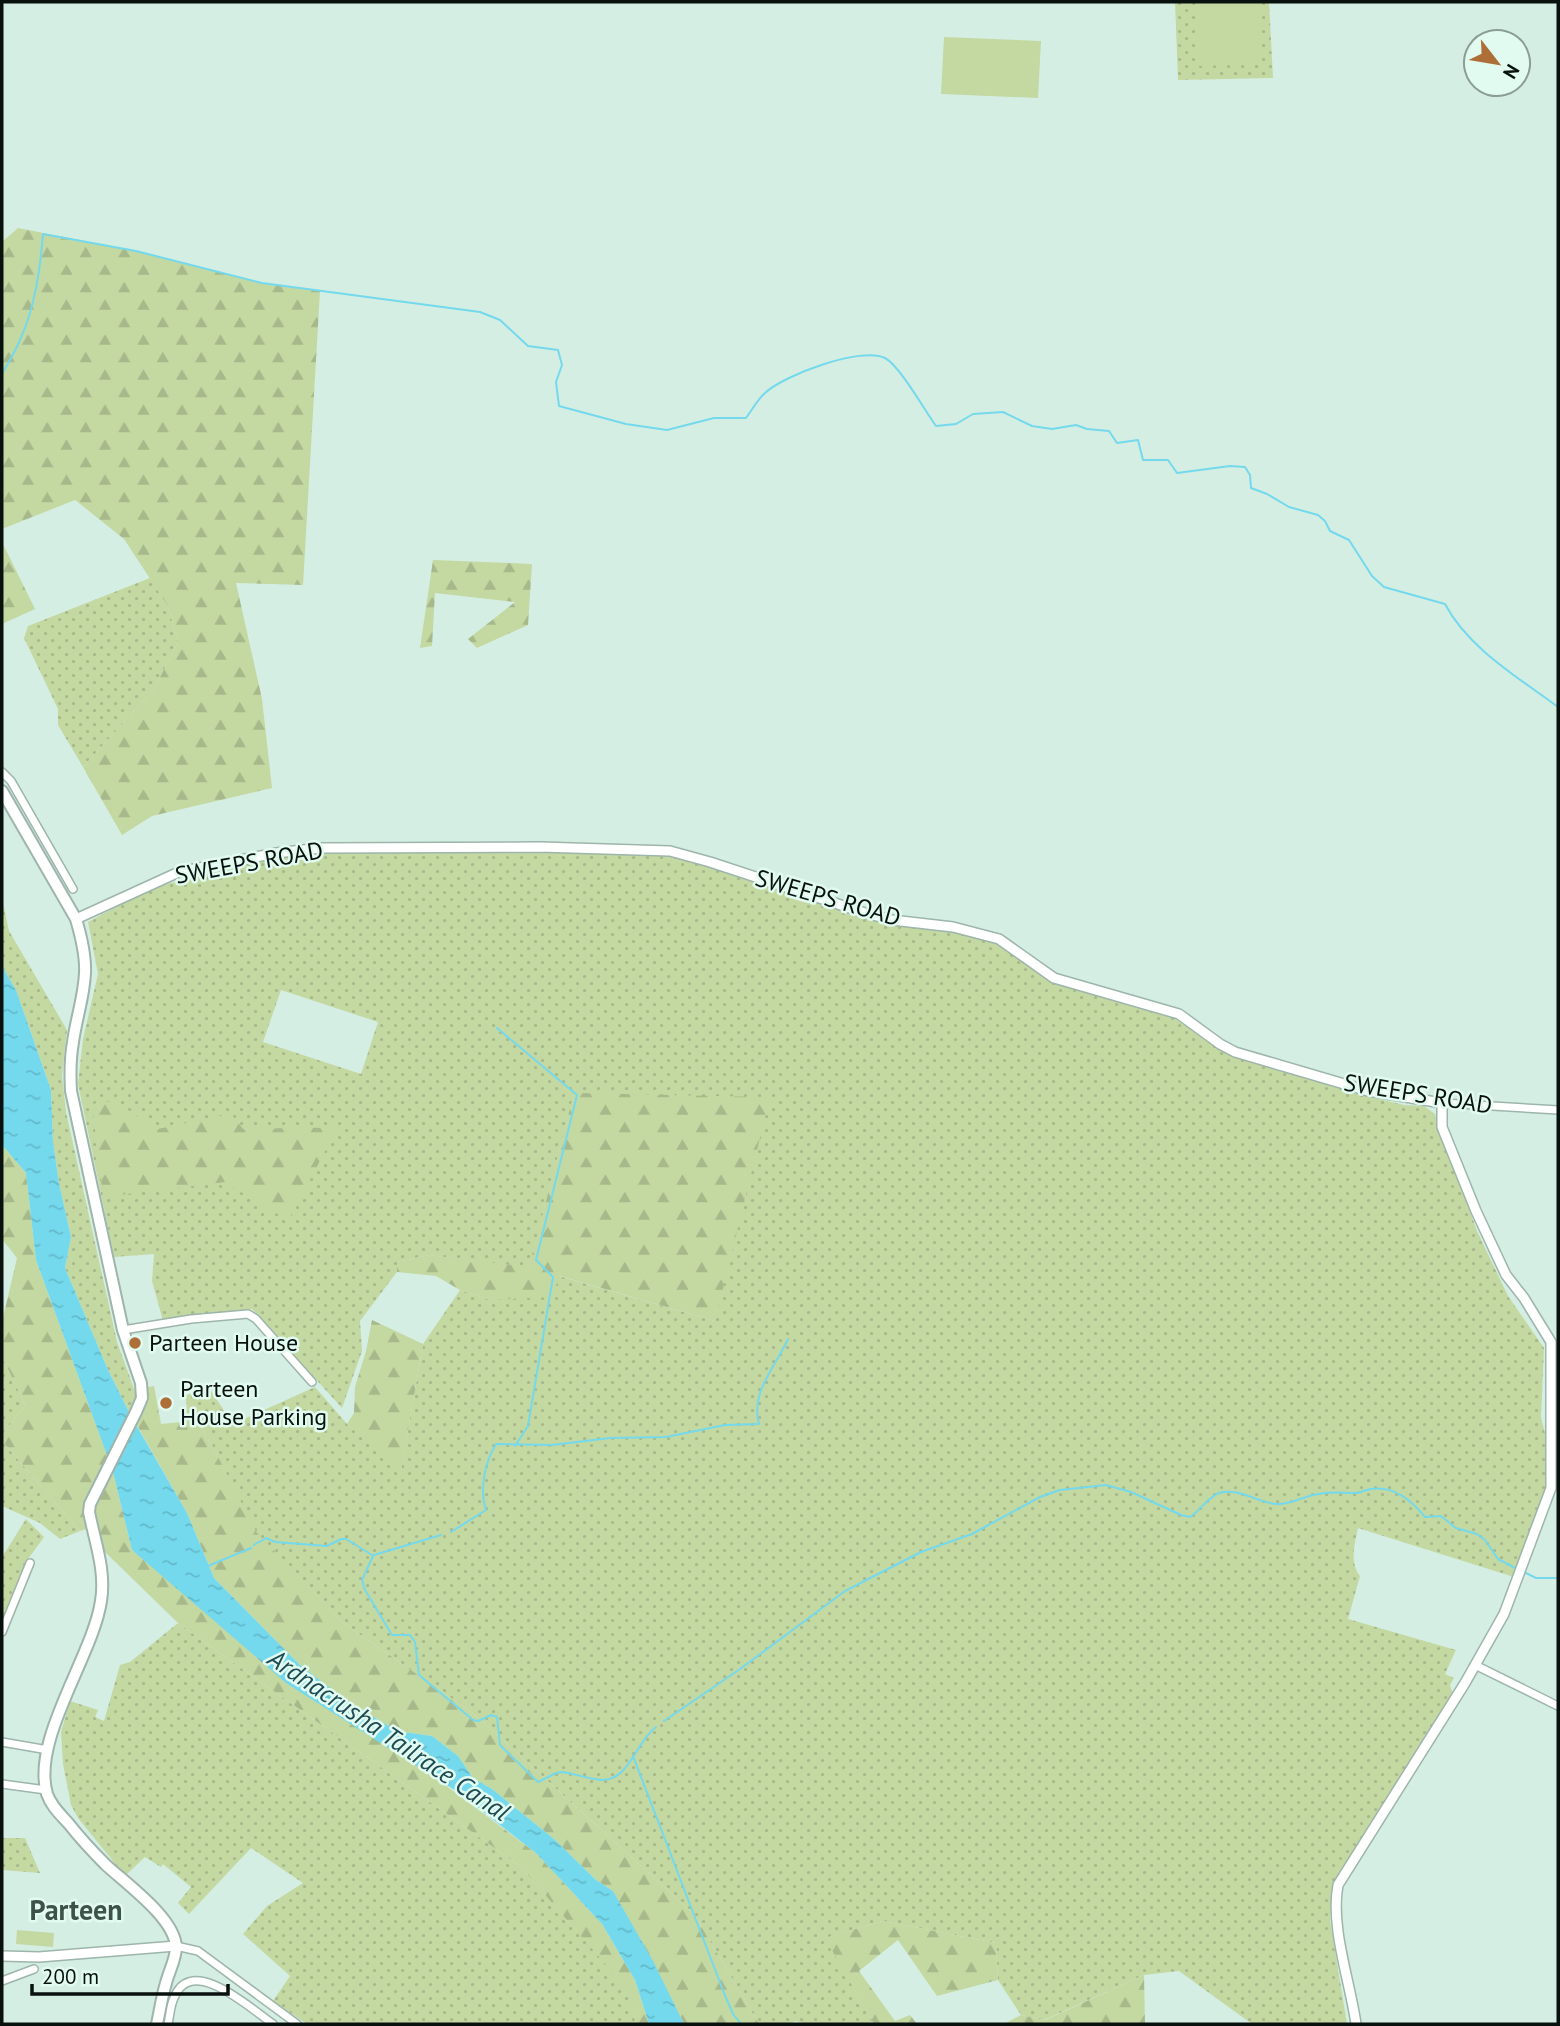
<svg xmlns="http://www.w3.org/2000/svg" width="1560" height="2026" font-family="'PT Sans',sans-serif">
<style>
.grass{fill:url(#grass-dots);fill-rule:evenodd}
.forest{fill:url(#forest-firs)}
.garden{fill:#c4d8a2}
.water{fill:url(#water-ripples)}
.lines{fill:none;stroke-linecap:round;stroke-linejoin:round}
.stream{stroke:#74d9ed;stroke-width:2}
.minor-casing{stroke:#9db5ab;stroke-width:10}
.tertiary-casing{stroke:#9db5ab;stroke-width:12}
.secondary-casing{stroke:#9db5ab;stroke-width:14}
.minor{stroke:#fff;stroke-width:7}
.tertiary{stroke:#fff;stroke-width:9}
.secondary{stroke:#fff;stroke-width:10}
.poi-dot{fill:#ae6e37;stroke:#e2fbf0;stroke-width:2.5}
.labels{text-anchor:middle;stroke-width:5;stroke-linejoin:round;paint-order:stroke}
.street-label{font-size:24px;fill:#08110e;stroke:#e2fbf0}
.poi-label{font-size:24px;fill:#08110e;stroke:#e2fbf0;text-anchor:start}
.water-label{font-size:26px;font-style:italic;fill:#1d4a53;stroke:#e2fbf0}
.quarter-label{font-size:28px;font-weight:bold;fill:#3d534a;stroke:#e2fbf0}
</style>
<defs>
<pattern id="grass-dots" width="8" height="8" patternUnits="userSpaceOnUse" patternTransform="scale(1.75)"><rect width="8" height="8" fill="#c4d8a2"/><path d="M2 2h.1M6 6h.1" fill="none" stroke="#a7b88a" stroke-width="1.8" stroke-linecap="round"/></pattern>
<pattern id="forest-firs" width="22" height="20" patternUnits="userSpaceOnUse" patternTransform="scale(1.75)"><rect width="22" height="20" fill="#c4d8a2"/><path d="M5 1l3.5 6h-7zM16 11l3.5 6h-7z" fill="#a7b88a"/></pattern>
<pattern id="water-ripples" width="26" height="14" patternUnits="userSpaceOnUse" patternTransform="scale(1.75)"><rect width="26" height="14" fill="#74d9ed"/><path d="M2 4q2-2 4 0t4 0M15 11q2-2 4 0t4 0" fill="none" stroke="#63b9ca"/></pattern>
</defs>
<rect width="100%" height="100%" fill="#d5eee3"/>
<path class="grass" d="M 1175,2 L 1269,2 L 1273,78 L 1178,80 Z
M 150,578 L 168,606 L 178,642 L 154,689 L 83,767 L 58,725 L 58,709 L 24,638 L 28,626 Z
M 423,850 L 562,850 L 603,854 L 656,854 L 694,861 L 855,912 L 997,941 L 1049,978 L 1066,987 L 1166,1013 L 1219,1047 L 1366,1096 L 1404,1105 L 1424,1106 L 1435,1114 L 1477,1231 L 1508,1296 L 1544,1348 L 1541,1417 L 1546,1437 L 1548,1480 L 1546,1496 L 1514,1577 L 1358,1528 C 1355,1543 1349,1563 1360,1576 L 1348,1619 L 1456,1650 L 1445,1674 L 1454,1678 L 1450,1685 L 1453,1696 L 1332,1887 L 1330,1920 L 1347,2024 L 1252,2024 L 1179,1971 L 1144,1975 L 1044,2020 L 1021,2015 L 998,1980 L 996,1943 L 883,1921 L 826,1938 L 874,2024 L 805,2024 L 796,2021 L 788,2024 L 759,2024 L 694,1914 L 474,1714 L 342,1622 L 256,1533 L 212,1445 L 187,1406 L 185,1395 L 211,1391 L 233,1424 L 315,1387 L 347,1424 L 401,1470 L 423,1344 L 460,1290 L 490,1300 L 559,1276 L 715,1321 L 574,1094 L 529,1268 L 429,1255 L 397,1262 L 397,1272 L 360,1321 L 362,1351 L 342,1408 L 252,1309 L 163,1321 L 152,1281 L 154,1254 L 114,1257 L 78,1084 L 83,1039 L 98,974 L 88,922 L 151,888 L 284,855 ZM 281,990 L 378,1022 L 361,1074 L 263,1042 Z
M 2,898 L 9,931 L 67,1030 L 62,1075 L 66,1112 L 117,1342 L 137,1397 L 131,1416 L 108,1370 L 65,1268 L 71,1237 L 59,1183 L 53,1142 L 51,1090 L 16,990 L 2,966 Z
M 5,1361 L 25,1405 L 2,1435 L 2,1362 Z
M 2,1441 L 80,1531 L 60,1539 L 40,1523 L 2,1506 Z
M 26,1519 L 44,1537 L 28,1559 L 2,1623 L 2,1557 Z
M 178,1623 L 520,1866 L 627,1988 L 636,2024 L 307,2024 L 273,2001 L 290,1976 L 243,1934 L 267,1906 L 303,1883 L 251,1848 L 189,1914 L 178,1903 L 191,1887 L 163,1864 L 161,1867 L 145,1857 L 125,1876 L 78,1818 L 71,1805 L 63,1764 L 61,1732 L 70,1701 L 98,1710 L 95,1717 L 104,1721 L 120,1665 L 130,1662 Z
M 2,1838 L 25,1838 L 40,1873 L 2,1870 Z"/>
<path class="forest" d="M 18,228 L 136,251 L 262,283 L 320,291 L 303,585 L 236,583 L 262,699 L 272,788 L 152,816 L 122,835 L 83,767 L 154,689 L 178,642 L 168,606 L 124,539 L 75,500 L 2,529 L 2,242 Z
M 2,542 L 35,609 L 2,624 Z
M 433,560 L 532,564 L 528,625 L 477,648 L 468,639 L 515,602 L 435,593 L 432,646 L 420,648 Z
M 574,1093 L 770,1097 L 715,1321 L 560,1276 L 551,1297 L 490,1300 L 460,1290 L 436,1276 L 397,1272 L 397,1262 L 429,1255 L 529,1267 Z
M 114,1101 L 158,1129 L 219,1116 L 232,1115 L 243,1129 C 274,1129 306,1126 337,1129 L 289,1219 L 273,1212 L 225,1182 L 103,1197 L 92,1104 Z
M 2,1145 L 26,1173 L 36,1260 L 113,1472 L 132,1550 L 536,1853 L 602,1924 L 635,1980 L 649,2024 L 636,2024 L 626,1988 L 520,1866 L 178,1623 L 104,1551 L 93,1527 L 80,1531 L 2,1441 L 2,1435 L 25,1405 L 5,1362 L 2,1362 L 2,1322 L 17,1258 L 2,1239 Z
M 372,1320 L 423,1344 L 401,1471 L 347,1424 L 354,1413 L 355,1387 L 366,1351 Z
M 154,1386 L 161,1424 L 181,1422 L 187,1406 L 212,1445 L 257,1533 L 342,1622 L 474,1714 L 694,1914 L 759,2024 L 684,2024 L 613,1891 L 596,1880 L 554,1839 L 492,1789 L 473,1778 L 458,1756 L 432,1736 L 397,1731 L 346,1700 L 300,1665 L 214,1578 L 187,1513 L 135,1422 L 147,1401 L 148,1387 Z
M 883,1921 L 996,1943 L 998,1980 L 937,1996 L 898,1940 L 859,1971 L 895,2021 L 910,2015 L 917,2024 L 874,2024 L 825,1938 Z
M 1144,1975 L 1145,2024 L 1004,2024 L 1021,2015 L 1045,2020 Z"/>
<path class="garden" d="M 1197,2 L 1259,2 L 1261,64 L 1199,66 Z
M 944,37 L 1041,41 L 1038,98 L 941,94 Z
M 17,1930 L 54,1933 L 53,1947 L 16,1944 Z"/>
<path class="water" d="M 2,966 L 16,990 L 51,1090 L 53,1142 L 59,1183 L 71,1237 L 65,1268 L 108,1370 L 131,1416 L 187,1513 L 214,1578 L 300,1665 L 346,1700 L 397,1731 L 432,1736 L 458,1756 L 473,1778 L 492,1789 L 554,1839 L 596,1880 L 613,1891 L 653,1961 L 684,2024 L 649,2024 L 635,1980 L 602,1924 L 536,1853 L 456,1791 L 286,1683 L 132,1550 L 113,1472 L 36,1260 L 26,1173 L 2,1145 Z"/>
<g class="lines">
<path class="stream" d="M 2,374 C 8,363 15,352 20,340 C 35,307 40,270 43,234 L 136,251 L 262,283 L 480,312 L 500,320 L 528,346 L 558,350 L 562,365 L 556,382 L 559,406 L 626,424 L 667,430 L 714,418 L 746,418 C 752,410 758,399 765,393 C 784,375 862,346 885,358 C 900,366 925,411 936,426 L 956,424 L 973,414 L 1003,412 L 1032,426 L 1052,429 L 1076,425 L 1087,429 L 1109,431 L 1117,443 L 1138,440 L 1143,460 L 1168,460 L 1177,473 L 1230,466 L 1245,467 L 1250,475 L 1251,488 L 1267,494 L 1289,507 L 1318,515 L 1325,521 L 1330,531 L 1349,540 L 1372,576 L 1384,587 L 1445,604 C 1468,648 1519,678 1558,707
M 497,1028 L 577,1095 L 536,1260 L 553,1277 L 528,1426 L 515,1446
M 451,1532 L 486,1510 C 479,1489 485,1462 496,1444 L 552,1445 L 610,1438 L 666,1437 L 725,1425 L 759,1424 C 750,1392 776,1366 788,1339
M 254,1545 L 266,1538 L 275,1542 L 327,1546 L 341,1539 L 346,1539 L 372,1555
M 374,1555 L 441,1535
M 373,1556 L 362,1580 L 365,1590 L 392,1635 L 410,1635 L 415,1642 L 419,1675 L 473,1720 L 478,1721 L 491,1715 L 497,1717 L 500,1745 L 538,1782 L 556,1773 L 563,1772 C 575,1774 589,1779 602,1780 C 630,1780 636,1741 656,1727
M 208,1566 L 251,1548
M 1526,1573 L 1536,1578 L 1558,1578
M 664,1721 L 740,1669 L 845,1591 L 921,1552 L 972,1534 L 1040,1497 L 1060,1490 L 1106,1485 L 1131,1492 L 1181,1515 L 1190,1517 C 1201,1510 1208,1497 1219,1493 C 1237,1487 1259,1503 1276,1504 C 1288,1505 1301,1498 1313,1495 C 1331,1491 1338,1493 1355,1493 C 1360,1493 1365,1490 1371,1489 C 1394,1486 1410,1499 1425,1517 L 1441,1516 L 1456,1528 L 1477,1534 L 1485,1540 L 1498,1559 L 1515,1568
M 633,1756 L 724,1993 L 733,2014 L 741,2024"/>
<defs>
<path id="minor" d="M 2,772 L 11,781 L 73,889
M 1442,1103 L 1558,1110
M 123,1330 L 191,1319 L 248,1314 L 256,1319 L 312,1382
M 2,1632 L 30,1563
M 1475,1665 L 1558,1706
M 2,1742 L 48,1750
M 2,1784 L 46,1790
M 176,1946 L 198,1951 L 297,2024
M 2,1981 L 34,1969
M 168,2024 C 170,2016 170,2006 174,1998 C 191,1953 251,2009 273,2024"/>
<path id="tertiary" d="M 76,919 L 179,872 L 276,853 L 321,848 L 540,847 L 670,851 L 710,862 L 865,913 L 892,920 L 953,927 L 999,939 L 1054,978 L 1179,1014 L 1220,1044 L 1235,1052 L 1368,1091 L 1442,1103 L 1442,1127 L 1476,1211 L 1506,1275 L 1524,1298 L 1551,1342 L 1551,1488 L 1504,1614 L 1465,1683 L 1338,1885 C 1330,1927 1350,1981 1356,2024
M 2,1956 L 39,1957 L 176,1946"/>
<path id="secondary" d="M 2,791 L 76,919 C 81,936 86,955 85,973 C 84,997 76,1019 73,1042 C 70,1059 70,1074 71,1091 L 123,1330 L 141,1383 L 142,1398 L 136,1412 L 90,1504 L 89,1512 C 95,1542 106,1571 101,1601 C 93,1656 31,1739 47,1794 C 51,1806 61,1815 69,1824 C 80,1838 92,1851 105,1864 C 125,1883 175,1918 176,1947 C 176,1959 169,1971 166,1983 C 162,1996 160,2010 157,2024"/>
</defs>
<use href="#minor" class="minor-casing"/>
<use href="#tertiary" class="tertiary-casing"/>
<use href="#secondary" class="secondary-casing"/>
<use href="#minor" class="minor"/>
<use href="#tertiary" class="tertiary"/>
<use href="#secondary" class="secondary"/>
</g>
<g class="poi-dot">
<circle cx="135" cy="1343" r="7"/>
<circle cx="166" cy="1403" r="7"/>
</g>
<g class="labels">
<g class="street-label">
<text transform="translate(249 863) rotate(-10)" y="8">SWEEPS ROAD</text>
<text transform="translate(828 898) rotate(16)" y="8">SWEEPS ROAD</text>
<text transform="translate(1418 1094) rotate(9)" y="8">SWEEPS ROAD</text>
</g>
<g class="poi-label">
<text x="149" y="1351">Parteen House</text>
<text x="180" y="1397">Parteen<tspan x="180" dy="28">House Parking</tspan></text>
</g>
<g class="water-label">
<text transform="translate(389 1735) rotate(34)" y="9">Ardnacrusha Tailrace Canal</text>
</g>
<g class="quarter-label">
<text x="76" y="1920">Parteen</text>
</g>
</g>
<rect width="1560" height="2026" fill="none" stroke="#08110e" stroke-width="7"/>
<g transform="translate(1497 63) rotate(121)"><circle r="33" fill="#e2fbf0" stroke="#8b9d96" stroke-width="2"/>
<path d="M0-5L12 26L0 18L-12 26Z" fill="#ae6e37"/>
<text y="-10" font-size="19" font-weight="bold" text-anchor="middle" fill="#08110e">N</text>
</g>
<path d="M32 1984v10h196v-10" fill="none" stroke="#08110e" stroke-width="3.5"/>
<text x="42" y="1984" font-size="21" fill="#08110e" stroke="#e2fbf0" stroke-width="5" paint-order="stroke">200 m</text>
</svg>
